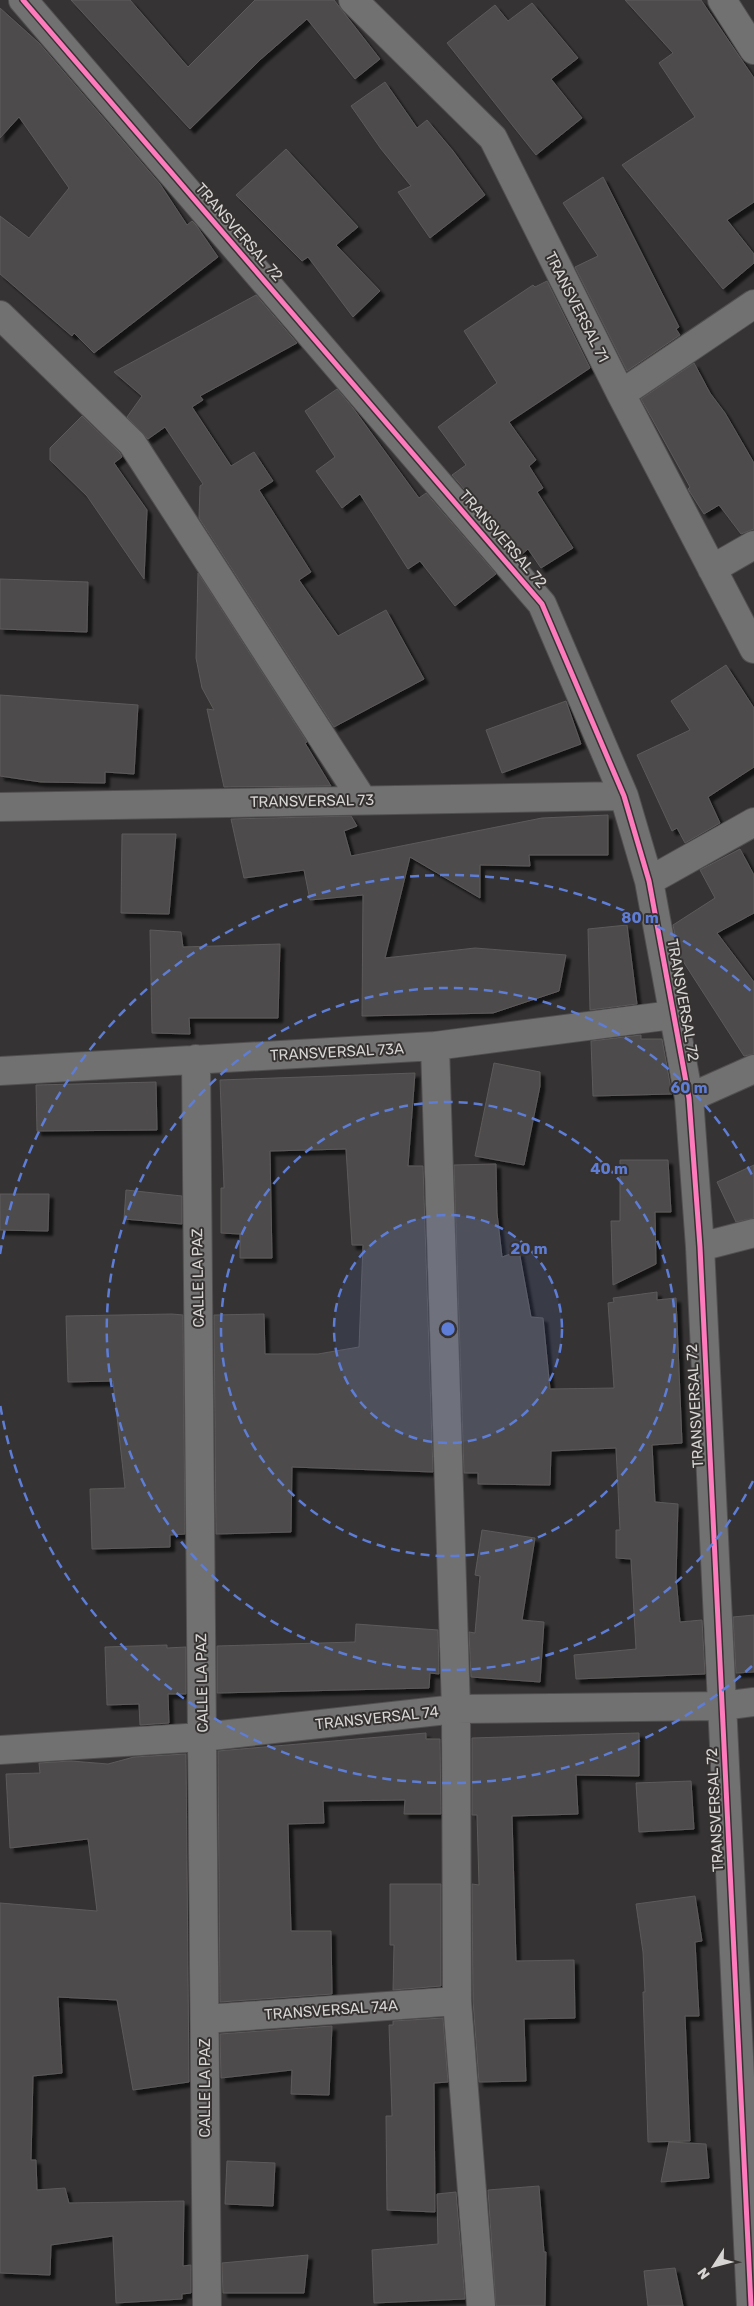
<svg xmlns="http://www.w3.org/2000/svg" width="754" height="2306" font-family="Rubik,sans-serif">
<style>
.building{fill:#4e4c4c;stroke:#5c5a5a;filter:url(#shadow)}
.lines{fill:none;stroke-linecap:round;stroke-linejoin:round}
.minor-casing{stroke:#514f50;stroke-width:30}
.minor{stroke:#727171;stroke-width:28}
.cycleway-casing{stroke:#363232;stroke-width:8}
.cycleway{stroke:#fd7abc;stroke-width:5}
.ring{fill:none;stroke:#5e7dd7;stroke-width:2.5;stroke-dasharray:9 6}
.labels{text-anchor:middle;stroke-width:4;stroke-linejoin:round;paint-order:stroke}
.street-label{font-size:15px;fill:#d7d4d4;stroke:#363232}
.centre{fill:#5e7dd7;stroke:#363232;stroke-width:2.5}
.ring-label{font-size:15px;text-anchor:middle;font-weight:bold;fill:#5e7dd7;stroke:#363232;stroke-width:4;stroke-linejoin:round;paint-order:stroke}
</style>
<defs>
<filter id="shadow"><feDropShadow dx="4.5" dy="4.5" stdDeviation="1" flood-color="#0009"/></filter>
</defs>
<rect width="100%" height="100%" fill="#353333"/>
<path class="building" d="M 71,0 L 130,0 L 188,67 L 255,0 L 334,0 L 380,59 L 355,79 L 307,19 L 261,59 L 190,129 Z
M 625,0 L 701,0 L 754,78 L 754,202 L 727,220 L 754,254 L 754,263 L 723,289 L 622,165 L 695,117 L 659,63 L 673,53 Z
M 532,3 L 578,58 L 551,79 L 582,118 L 536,155 L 447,43 L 495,5 L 508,21 Z
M 0,8 L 39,43 L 160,184 L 187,225 L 192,221 L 196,225 L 218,257 L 94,353 L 74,333 L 72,336 L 0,274 L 0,216 L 29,238 L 69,188 L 19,117 L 0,138 Z
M 385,82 L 417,128 L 427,120 L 453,151 L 485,195 L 430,238 L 398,192 L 411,186 L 381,149 L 351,106 Z
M 286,149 L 358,227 L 336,245 L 380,291 L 353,317 L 308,257 L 302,261 L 236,195 Z
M 603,177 L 679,327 L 676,329 L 680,335 L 627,371 L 575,267 L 598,256 L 563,203 Z
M 547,281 L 590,368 L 509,422 L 536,460 L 529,466 L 543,488 L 537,492 L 573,548 L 541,568 L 528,549 L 521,555 L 452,475 L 466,465 L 438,427 L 497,383 L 464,331 L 533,285 L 535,287 Z
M 256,295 L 297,343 L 200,396 L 203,400 L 192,407 L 231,466 L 254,452 L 273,481 L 259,490 L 311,572 L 299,580 L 338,636 L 386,610 L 424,679 L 334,727 L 199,518 L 200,486 L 203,484 L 165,427 L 148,439 L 127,417 L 142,396 L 114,372 Z
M 694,363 L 710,393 L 725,413 L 754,463 L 754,529 L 741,534 L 719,505 L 704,514 L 688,489 L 690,487 L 641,399 Z
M 337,389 L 353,408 L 419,498 L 426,493 L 496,574 L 455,606 L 420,561 L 408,569 L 360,494 L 342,508 L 316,471 L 335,457 L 305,411 Z
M 82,416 L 120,453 L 122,457 L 114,463 L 147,510 L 144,579 L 87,496 L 50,460 L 50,448 Z
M 198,573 L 307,742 L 305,743 L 331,786 L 224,787 L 207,709 L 214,710 L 202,688 L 196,658 Z
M 0,579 L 88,582 L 87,632 L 0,629 Z
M 726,665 L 754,708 L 754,767 L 708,797 L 720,823 L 685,843 L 677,828 L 672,831 L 637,755 L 690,730 L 671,701 Z
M 0,695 L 138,705 L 134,774 L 105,772 L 105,783 L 41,782 L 0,776 Z
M 566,701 L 581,744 L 502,773 L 486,730 Z
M 608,815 L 608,855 L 529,855 L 530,866 L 480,865 L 480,898 L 410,857 L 385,958 L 475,948 L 566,955 L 559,991 L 493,1013 L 362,1016 L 363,895 L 310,900 L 304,870 L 244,878 L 231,819 L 351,816 L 357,826 L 344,831 L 351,856 L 542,818 Z
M 122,834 L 176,834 L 169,914 L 121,913 Z
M 740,849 L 754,875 L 754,913 L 717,933 L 754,982 L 754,1054 L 744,1056 L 679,955 L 673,925 L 715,898 L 700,870 Z
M 627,925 L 637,1004 L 590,1010 L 588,929 Z
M 150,930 L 181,932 L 183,947 L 280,944 L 278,1018 L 189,1018 L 190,1034 L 152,1033 Z
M 641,1035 L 641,1039 L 662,1039 L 672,1094 L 593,1096 L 591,1041 Z
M 494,1063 L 540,1072 L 540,1086 L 524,1165 L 475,1156 Z
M 415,1073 L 408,1166 L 423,1166 L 433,1472 L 292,1467 L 291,1532 L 216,1534 L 214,1315 L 264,1314 L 265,1354 L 318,1354 L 359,1347 L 363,1245 L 352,1245 L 346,1149 L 270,1151 L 272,1258 L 240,1258 L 240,1234 L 221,1233 L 221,1188 L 224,1188 L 220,1080 Z
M 156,1082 L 157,1130 L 37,1131 L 36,1085 Z
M 620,1160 L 668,1160 L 671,1212 L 655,1212 L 656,1264 L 613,1285 L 611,1221 L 620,1221 Z
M 496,1164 L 497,1213 L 502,1257 L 519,1251 L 531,1317 L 543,1318 L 550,1389 L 614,1388 L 608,1303 L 614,1302 L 613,1298 L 657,1292 L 657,1300 L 676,1298 L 682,1443 L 652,1445 L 655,1502 L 678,1504 L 676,1578 L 680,1622 L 702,1620 L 705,1674 L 576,1679 L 574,1655 L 636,1649 L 631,1559 L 616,1558 L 616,1530 L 620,1530 L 616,1448 L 551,1451 L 550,1485 L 478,1484 L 478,1473 L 464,1473 L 454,1165 Z
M 754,1165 L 754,1218 L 736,1222 L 717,1182 Z
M 126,1190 L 182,1196 L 182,1224 L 124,1219 Z
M 0,1194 L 49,1194 L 48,1231 L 0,1230 Z
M 172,1314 L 183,1315 L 185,1534 L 170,1535 L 170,1547 L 92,1549 L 90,1489 L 125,1488 L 113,1381 L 68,1382 L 66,1316 Z
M 482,1530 L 535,1538 L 522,1620 L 544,1622 L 540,1682 L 471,1677 L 469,1632 L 475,1633 L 480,1576 L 475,1575 Z
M 754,1615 L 754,1672 L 736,1673 L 733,1617 Z
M 356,1624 L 438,1630 L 439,1674 L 430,1673 L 429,1688 L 217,1693 L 217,1646 L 355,1642 Z
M 167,1645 L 167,1648 L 186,1647 L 186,1694 L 168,1694 L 169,1723 L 140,1725 L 139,1704 L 107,1705 L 105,1647 Z
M 426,1733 L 426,1739 L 440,1739 L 441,1814 L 404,1814 L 405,1800 L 323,1801 L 324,1823 L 288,1824 L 291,1931 L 331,1931 L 332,1994 L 220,2002 L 218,1751 Z
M 639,1733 L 639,1776 L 576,1775 L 578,1814 L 512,1816 L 516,1961 L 574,1960 L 575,2018 L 524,2019 L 526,2081 L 479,2082 L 473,2000 L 472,1884 L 479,1885 L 477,1815 L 472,1815 L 472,1738 Z
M 186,1754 L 189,2082 L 133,2090 L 117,2000 L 58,1997 L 62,2073 L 33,2076 L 31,2160 L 36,2160 L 37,2190 L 65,2188 L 69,2203 L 184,2201 L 183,2266 L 191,2265 L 191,2293 L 182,2294 L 182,2299 L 116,2303 L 113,2236 L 51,2245 L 50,2275 L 0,2273 L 0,1903 L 97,1911 L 88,1839 L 10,1848 L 6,1774 L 40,1773 L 39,1763 L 71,1761 L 108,1764 L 134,1757 Z
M 691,1781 L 694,1829 L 639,1832 L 636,1783 Z
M 390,1884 L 441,1884 L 441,1986 L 393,1990 L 394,1945 L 390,1945 Z
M 695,1896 L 702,1941 L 695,1942 L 699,2016 L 685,2016 L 690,2141 L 648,2142 L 643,1992 L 645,1992 L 643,1952 L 636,1904 Z
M 443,2018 L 448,2082 L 434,2083 L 435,2212 L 387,2210 L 386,2116 L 392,2116 L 389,2025 L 393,2025 L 393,2021 Z
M 332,2026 L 329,2095 L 291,2094 L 292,2070 L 221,2078 L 220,2034 Z
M 669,2142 L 706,2144 L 709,2178 L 661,2182 Z
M 227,2161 L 275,2163 L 273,2206 L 225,2204 Z
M 539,2186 L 544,2252 L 546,2252 L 545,2306 L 496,2306 L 488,2190 Z
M 456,2192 L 465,2299 L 374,2303 L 372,2250 L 438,2244 L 437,2194 Z
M 308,2255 L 304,2293 L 223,2293 L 222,2263 Z
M 675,2268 L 683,2306 L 648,2306 L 644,2271 Z"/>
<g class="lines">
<defs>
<path id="minor" d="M 23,0 L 542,604 L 624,796 L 649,881 L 689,1098 L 700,1247 L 751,2306
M 353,0 L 493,138 L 621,394 L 754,649
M 722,0 L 754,50
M 0,315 L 132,443 L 362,799
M 621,394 L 754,304
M 712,569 L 754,545
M 0,807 L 624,796
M 649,881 L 754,822
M 435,1046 L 456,1709 L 457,2001 L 481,2306
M 196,1059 L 207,2306
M 0,1071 L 435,1046 L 672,1015
M 689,1098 L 754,1069
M 700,1247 L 754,1233
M 0,1750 L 202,1737 L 456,1709 L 722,1706 L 754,1702
M 205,2019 L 457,2001"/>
</defs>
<use href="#minor" class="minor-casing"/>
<use href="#minor" class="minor"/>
<defs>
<path id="cycleway" d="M 23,0 L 542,604 L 624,796 L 649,881 L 689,1098 L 700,1247 L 751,2306"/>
</defs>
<use href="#cycleway" class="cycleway-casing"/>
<use href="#cycleway" class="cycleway"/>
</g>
<circle cx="448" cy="1329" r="114" fill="#5e7dd7" fill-opacity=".12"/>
<g class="ring">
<circle cx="448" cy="1329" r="114"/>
<circle cx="448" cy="1329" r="227"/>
<path d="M753 1481A341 341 0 1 1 753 1177"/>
<path d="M752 1666A454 454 0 0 1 0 1404M0 1254A454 454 0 0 1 752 992"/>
</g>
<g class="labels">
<g class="street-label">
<text transform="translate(239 232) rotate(49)" y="5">TRANSVERSAL 72</text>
<text transform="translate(577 307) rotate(63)" y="5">TRANSVERSAL 71</text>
<text transform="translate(503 539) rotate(49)" y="5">TRANSVERSAL 72</text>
<text transform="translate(312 801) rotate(-1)" y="5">TRANSVERSAL 73</text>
<text transform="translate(683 1000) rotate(80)" y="5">TRANSVERSAL 72</text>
<text transform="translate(337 1052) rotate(-3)" y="5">TRANSVERSAL 73A</text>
<text transform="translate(198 1278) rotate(-91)" y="5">CALLE LA PAZ</text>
<text transform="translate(695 1406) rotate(-93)" y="5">TRANSVERSAL 72</text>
<text transform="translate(202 1683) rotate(-91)" y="5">CALLE LA PAZ</text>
<text transform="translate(377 1718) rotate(-6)" y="5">TRANSVERSAL 74</text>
<text transform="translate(715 1810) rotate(-93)" y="5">TRANSVERSAL 72</text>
<text transform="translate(331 2010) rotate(-4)" y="5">TRANSVERSAL 74A</text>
<text transform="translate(205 2088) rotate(-90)" y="5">CALLE LA PAZ</text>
</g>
</g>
<circle cx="448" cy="1329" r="8" class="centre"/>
<g class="ring-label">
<text x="640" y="923">80 m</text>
<text x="689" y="1093">60 m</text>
<text x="609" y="1174">40 m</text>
<text x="529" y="1254">20 m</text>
</g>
<g transform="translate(714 2266) rotate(234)" stroke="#363232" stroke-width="4" paint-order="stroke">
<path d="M0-4L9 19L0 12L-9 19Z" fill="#d7d4d4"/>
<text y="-8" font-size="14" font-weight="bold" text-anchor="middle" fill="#d7d4d4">N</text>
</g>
</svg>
